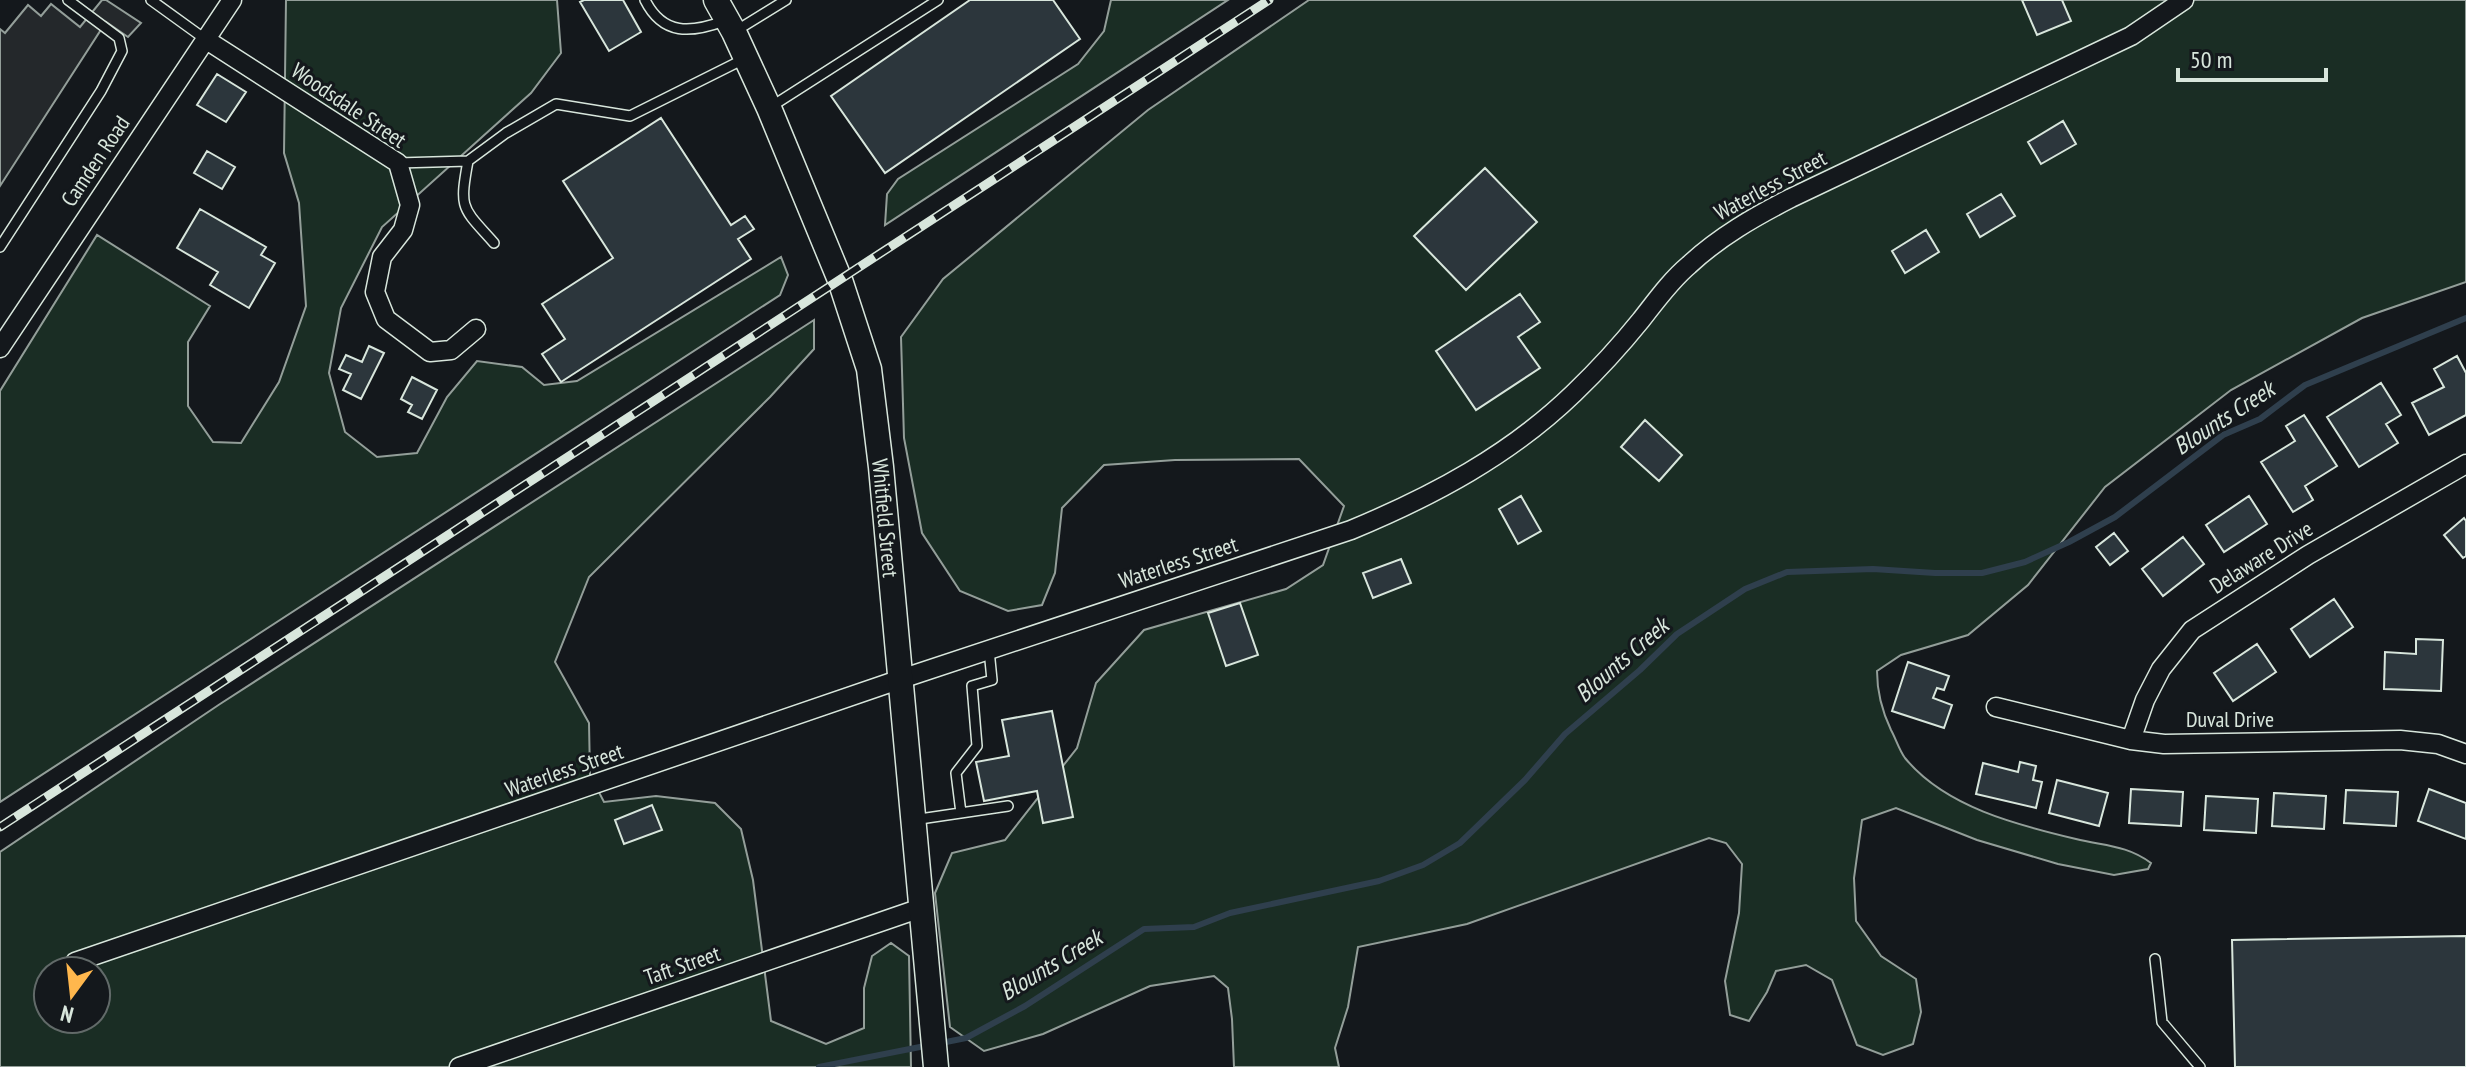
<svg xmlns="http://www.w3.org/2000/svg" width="2466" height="1067" font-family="'PT Sans Narrow',sans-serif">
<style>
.green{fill:#1a2d24;stroke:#939e99;stroke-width:2;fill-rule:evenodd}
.parking{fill:#24282b;stroke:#939e99;stroke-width:2}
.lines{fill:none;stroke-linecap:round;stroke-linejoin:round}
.stream{stroke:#2f3f4d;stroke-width:6}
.building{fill:#2c363c;stroke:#d8e6dc;stroke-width:2}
.lane-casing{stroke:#d8e6dc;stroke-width:12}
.street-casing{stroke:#d8e6dc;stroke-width:21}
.secondary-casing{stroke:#d8e6dc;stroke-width:27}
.lane{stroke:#14181c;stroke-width:9}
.street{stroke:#14181c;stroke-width:18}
.secondary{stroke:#14181c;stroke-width:24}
.rail-casing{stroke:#d8e6dc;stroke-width:9}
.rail{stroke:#14181c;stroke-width:6;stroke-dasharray:18;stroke-linecap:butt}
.labels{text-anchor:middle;stroke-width:6;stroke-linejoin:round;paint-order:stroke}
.street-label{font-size:22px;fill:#d8e6dc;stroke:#14181c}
.water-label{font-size:24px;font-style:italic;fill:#d8e6dc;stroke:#14181c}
</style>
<rect width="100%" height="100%" fill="#14181c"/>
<path class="green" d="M 286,0 L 557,0 L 561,53 L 531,93 L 382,227 L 341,308 L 329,373 L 345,432 L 377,457 L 417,453 L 447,397 L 477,361 L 522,367 L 544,385 L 577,381 L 781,257 L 788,275 L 780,295 L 0,802 L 0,391 L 97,235 L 210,306 L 188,342 L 188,406 L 213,442 L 241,443 L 279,382 L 306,306 L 299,203 L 284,153 Z
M 1111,0 L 1228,0 L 885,225 L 887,194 L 898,179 L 1078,64 L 1104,31 Z
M 1309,0 L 2466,0 L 2466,282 L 2362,318 L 2231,390 L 2105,487 L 2028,585 L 1968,635 L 1901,655 L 1877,671 C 1877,693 1882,711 1891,730 C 1896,739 1899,750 1905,758 C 1945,807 2017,825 2076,839 C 2104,846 2127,845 2151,863 L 2148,869 L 2114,875 L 2058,864 L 1977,840 L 1896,808 L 1862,820 L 1854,878 L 1856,921 L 1881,956 L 1916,979 L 1921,1012 L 1913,1044 L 1883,1055 L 1857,1045 L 1832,980 L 1806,965 L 1776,971 L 1767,992 L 1749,1021 L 1730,1015 L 1725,981 L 1739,913 L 1742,864 L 1726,843 L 1709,838 L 1467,924 L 1358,947 L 1348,1007 L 1335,1048 L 1339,1067 L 1234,1067 L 1232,1019 L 1228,988 L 1214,976 L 1150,986 L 1043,1034 L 984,1051 L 950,1027 L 935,893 L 952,853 L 1005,840 L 1077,748 L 1096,683 L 1144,630 L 1286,589 L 1323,565 L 1344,506 L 1299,459 L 1175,460 L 1104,465 L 1062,508 L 1055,573 L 1042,605 L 1008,611 L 960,591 L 922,533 L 904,438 L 901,337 L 943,279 L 1148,110 Z
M 814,320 L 814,349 L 770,397 L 589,577 L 555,662 L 589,723 L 590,775 L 604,802 L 656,796 L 715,803 L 741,829 L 753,880 L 771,1021 L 826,1044 L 864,1028 L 864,988 L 872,956 L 891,943 L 909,956 L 911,1067 L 0,1067 L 0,852 L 220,704 ZM 48,971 L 96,971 L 96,1019 L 48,1019 Z"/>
<path class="parking" d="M 102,0 L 106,0 L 141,23 L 128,37 L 106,22 L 0,186 L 0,29 L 5,33 L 28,5 L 41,16 L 51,4 L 80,27 Z"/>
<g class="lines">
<path class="stream" d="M 941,1043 L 966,1038 L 1025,1006 L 1144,929 L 1194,927 L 1230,913 L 1379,881 L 1423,865 L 1460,843 L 1525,780 L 1565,734 L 1640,670 L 1677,634 L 1745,589 L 1787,572 L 1873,569 L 1935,573 L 1982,573 L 2025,562 L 2069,542 L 2115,517 L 2223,435 L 2260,419 L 2305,385 L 2466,318
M 819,1067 L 930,1045"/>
</g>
<path class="building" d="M 584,0 L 623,0 L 641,32 L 609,51 L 580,2 Z
M 970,0 L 1053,0 L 1080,39 L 885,173 L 831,96 Z
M 2022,0 L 2062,0 L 2071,21 L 2037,35 Z
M 217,74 L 246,92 L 226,122 L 197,105 Z
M 661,118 L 731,225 L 745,216 L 754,229 L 738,239 L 751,259 L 561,382 L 542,354 L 565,339 L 542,304 L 613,258 L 563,181 Z
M 2063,121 L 2076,144 L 2041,164 L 2028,142 Z
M 207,151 L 235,167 L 222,189 L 194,173 Z
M 1485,168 L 1537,222 L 1466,290 L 1414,236 Z
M 2001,194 L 2015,216 L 1980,237 L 1967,214 Z
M 200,209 L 266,247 L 261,255 L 275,263 L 249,308 L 210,285 L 218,272 L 177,248 Z
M 1926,230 L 1939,252 L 1905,273 L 1892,251 Z
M 1520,294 L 1540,322 L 1518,337 L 1540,368 L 1476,410 L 1436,351 Z
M 369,346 L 384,353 L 361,399 L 343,390 L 351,374 L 339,369 L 346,355 L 362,362 Z
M 2457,356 L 2466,373 L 2466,415 L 2429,435 L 2412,403 L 2444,387 L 2434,369 Z
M 412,377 L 437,390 L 422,419 L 408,412 L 412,405 L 401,399 Z
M 2381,383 L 2401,415 L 2386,424 L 2398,443 L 2359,467 L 2327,417 Z
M 2304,415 L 2337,466 L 2305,486 L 2313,500 L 2293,512 L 2261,462 L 2295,441 L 2286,426 Z
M 1645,420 L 1682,455 L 1659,481 L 1621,447 Z
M 1521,496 L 1541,531 L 1518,544 L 1499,509 Z
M 2249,496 L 2267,524 L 2224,552 L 2206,525 Z
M 2464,518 L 2466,521 L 2466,556 L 2463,558 L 2444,535 Z
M 2114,533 L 2128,551 L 2110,565 L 2096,547 Z
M 2183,537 L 2204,564 L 2163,596 L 2142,569 Z
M 1401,559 L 1411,583 L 1373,598 L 1363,573 Z
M 2334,599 L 2353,627 L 2310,657 L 2291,629 Z
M 1240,603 L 1258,655 L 1226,666 L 1208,613 Z
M 2416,639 L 2443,640 L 2441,691 L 2384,689 L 2385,652 L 2416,654 Z
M 2257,644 L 2276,672 L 2233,701 L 2214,673 Z
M 1908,662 L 1949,676 L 1944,690 L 1937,688 L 1933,698 L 1952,705 L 1944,728 L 1892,711 Z
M 1052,711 L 1073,817 L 1043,823 L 1037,791 L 984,801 L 976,762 L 1009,756 L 1002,720 Z
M 2020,762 L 2036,766 L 2033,780 L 2042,782 L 2036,808 L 1976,794 L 1983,763 L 2018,772 Z
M 2057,780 L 2108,793 L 2099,826 L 2049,813 Z
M 2131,789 L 2183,792 L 2181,826 L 2129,823 Z
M 2429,789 L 2466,803 L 2466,839 L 2418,821 Z
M 2346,790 L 2398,792 L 2396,826 L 2344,823 Z
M 2274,793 L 2326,796 L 2324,829 L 2272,826 Z
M 2206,796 L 2258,799 L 2256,833 L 2204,830 Z
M 652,805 L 662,830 L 624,844 L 615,820 Z
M 2466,936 L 2466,1067 L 2235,1067 L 2232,940 Z"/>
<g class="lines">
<defs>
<path id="lane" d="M 151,0 L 205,39
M 645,0 C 663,36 691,33 724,21
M 734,32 L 786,0
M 769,108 L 938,0
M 468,161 C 459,210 462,207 494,243
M 398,163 L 468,161 L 506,133 L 556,104 L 630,116 L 746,58
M 0,247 L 101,91 L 122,51 L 119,38 L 68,0
M 961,813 L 956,773 L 977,746 L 972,686 L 992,680 L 989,650
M 913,820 L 1008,806
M 2155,959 L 2162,1022 L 2200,1067"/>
<path id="street" d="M 205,39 L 398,163 L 410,205 L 403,230 L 382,257 L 375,292 L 386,319 L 430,352 L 451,350 L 476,329
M 0,348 L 232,0
M 1996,707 L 2131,740 L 2164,744 L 2400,740 L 2438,744 L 2466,754
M 2131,740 L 2145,700 L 2161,669 L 2192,630 L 2308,555 L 2466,464
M 75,962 L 901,679 L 1351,530 C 1433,496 1510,455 1574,393 C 1598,370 1620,346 1641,320 C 1656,301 1670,281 1689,265 C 1719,237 1754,217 1791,198 L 2131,36 L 2184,0
M 459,1067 L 921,908"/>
<g id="secondary">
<path id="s1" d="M 716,0 L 734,32 L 769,108 L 840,280 L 869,369 L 881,467 L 936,1067"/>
</g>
</defs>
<use href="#lane" class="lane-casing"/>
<use href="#street" class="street-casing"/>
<use href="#secondary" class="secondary-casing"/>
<use href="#lane" class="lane"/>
<use href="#street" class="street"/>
<use href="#secondary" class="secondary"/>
<defs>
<path id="rail" d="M 0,827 L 1269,0"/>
</defs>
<use href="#rail" class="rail-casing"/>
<use href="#rail" class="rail"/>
</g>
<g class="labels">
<g class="street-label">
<text transform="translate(349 105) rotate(34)" y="8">Woodsdale Street</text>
<text transform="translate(95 161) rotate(-56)" y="8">Camden Road</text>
<text transform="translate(1770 185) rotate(-28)" y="8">Waterless Street</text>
<text dy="8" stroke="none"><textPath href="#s1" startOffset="550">Whitfield Street</textPath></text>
<text transform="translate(2261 557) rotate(-32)" y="8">Delaware Drive</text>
<text transform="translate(1178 562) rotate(-18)" y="8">Waterless Street</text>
<text x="2230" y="727">Duval Drive</text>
<text transform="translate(564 770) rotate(-19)" y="8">Waterless Street</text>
<text transform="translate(682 965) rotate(-19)" y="8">Taft Street</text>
</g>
<g class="water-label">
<text transform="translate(2224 418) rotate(-33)" y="8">Blounts Creek</text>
<text transform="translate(1622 660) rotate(-41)" y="8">Blounts Creek</text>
<text transform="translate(1051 965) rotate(-31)" y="8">Blounts Creek</text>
</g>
</g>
<g transform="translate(72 995) rotate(195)"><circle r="38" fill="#14181c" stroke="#626a69" stroke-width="2"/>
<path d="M0-6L14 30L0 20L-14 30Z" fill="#ffb74d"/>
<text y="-12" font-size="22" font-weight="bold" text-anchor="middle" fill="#d8e6dc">N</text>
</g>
<path d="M2178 68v12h148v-12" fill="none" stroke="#d8e6dc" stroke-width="4"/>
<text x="2190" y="68" font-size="24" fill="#d8e6dc" stroke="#14181c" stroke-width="6" paint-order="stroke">50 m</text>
</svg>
